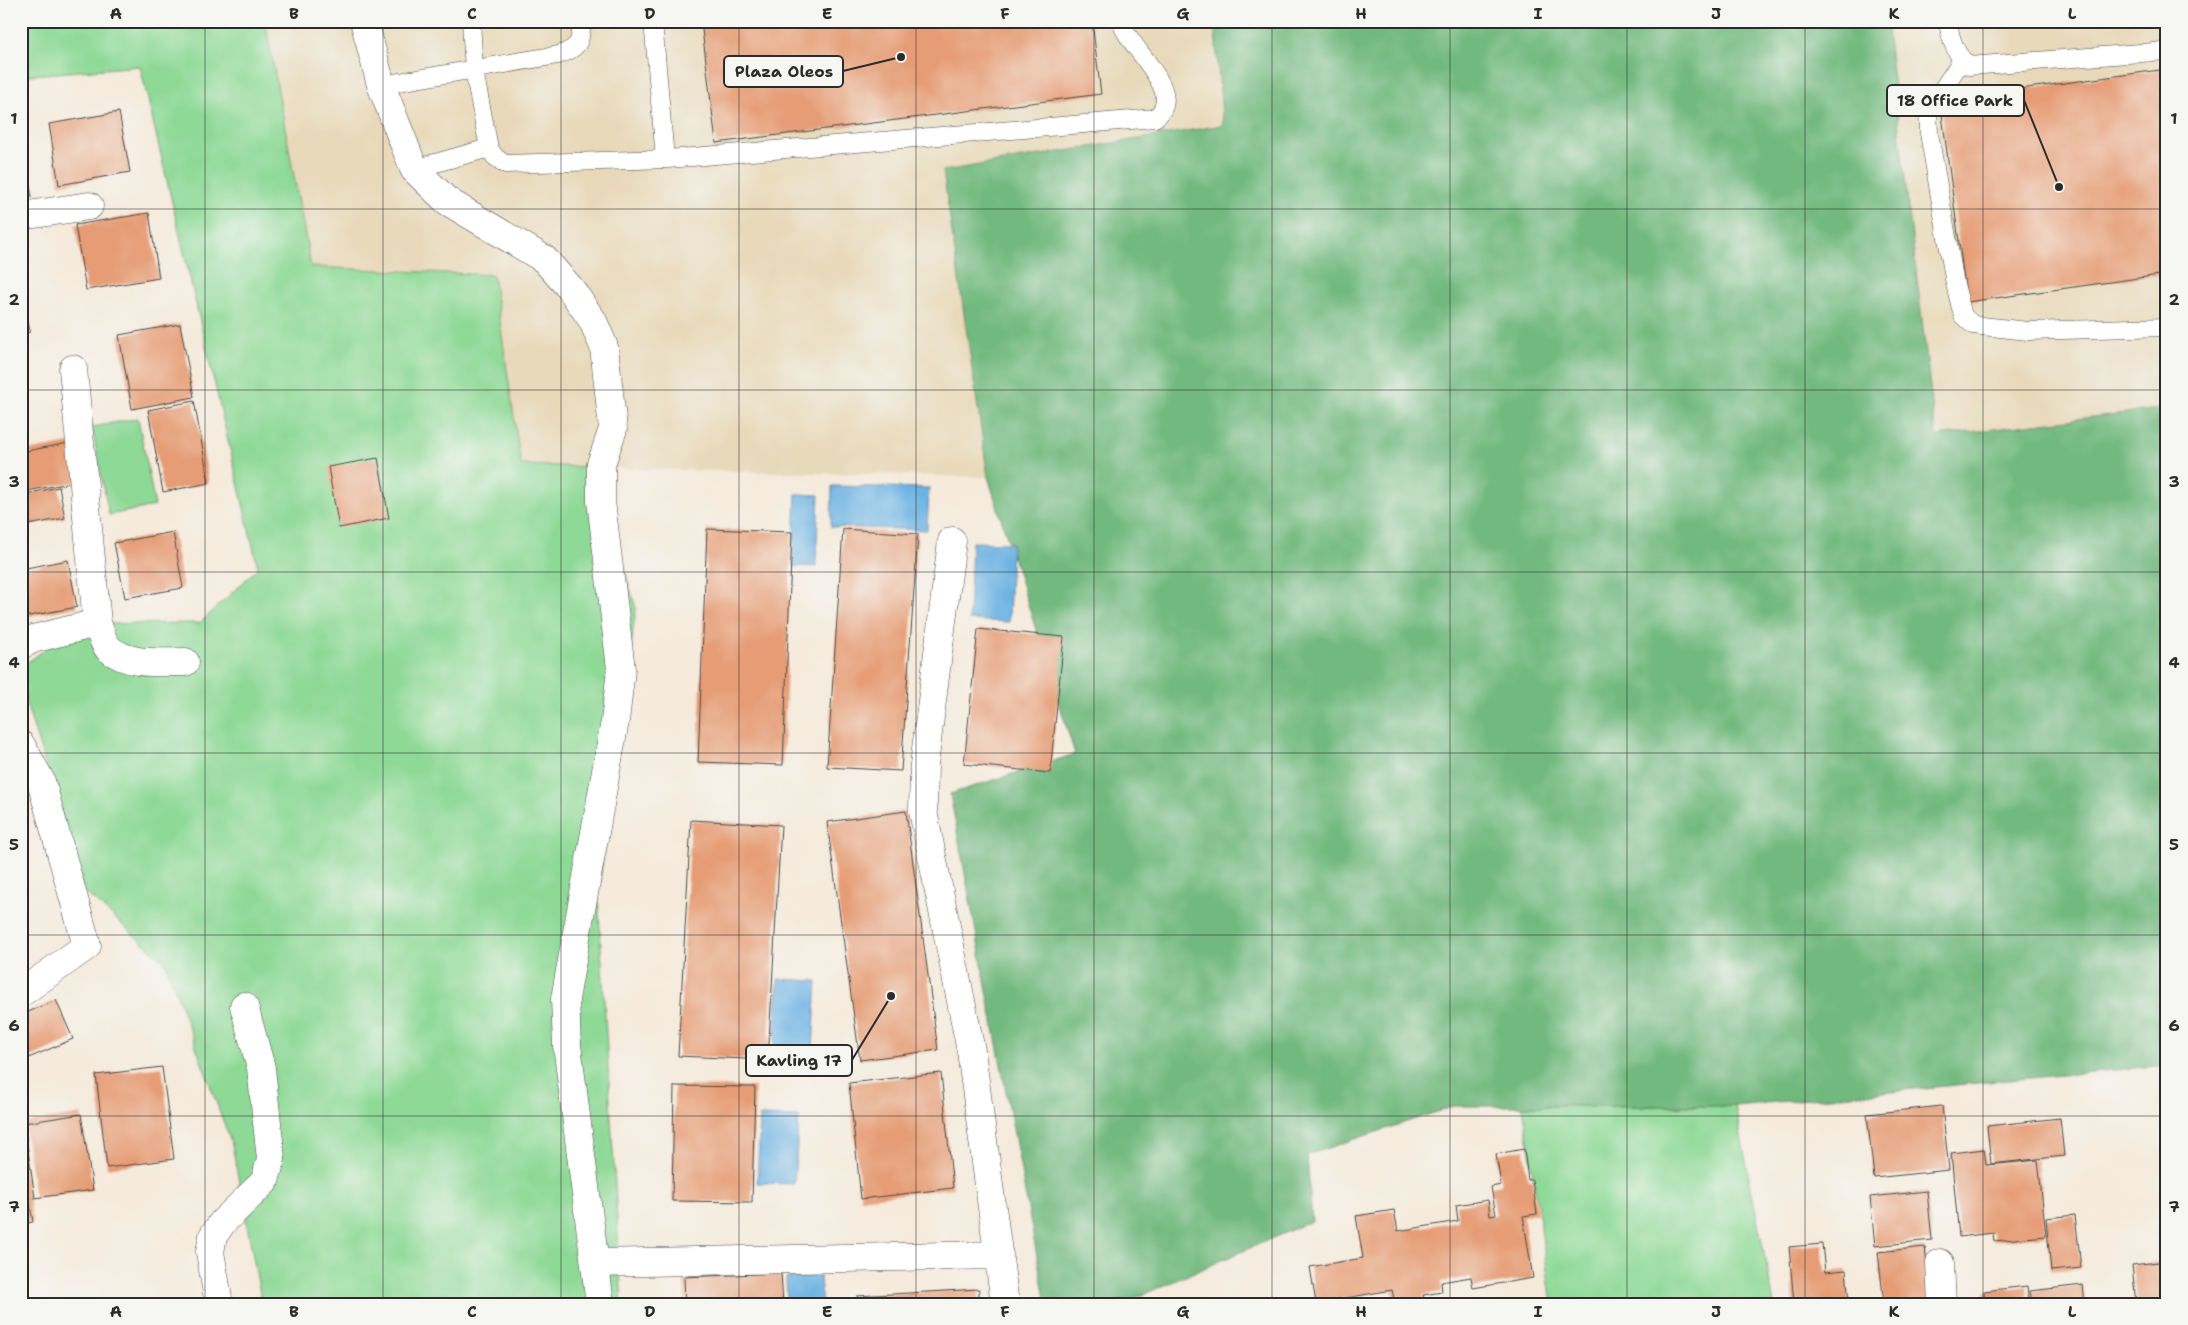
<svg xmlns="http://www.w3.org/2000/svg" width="2188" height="1325" font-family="'Shantell Sans',sans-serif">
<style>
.built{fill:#e8d9ba}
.green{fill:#8ed996;stroke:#5c8260}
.forest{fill:#72b97f;stroke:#4e7255}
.water{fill:#6cb2e3;stroke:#4c6e87}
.building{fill:#e69d76}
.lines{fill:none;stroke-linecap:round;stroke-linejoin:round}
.service-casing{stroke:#494845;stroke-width:19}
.minor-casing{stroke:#494845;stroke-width:29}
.service{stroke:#fff;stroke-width:18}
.minor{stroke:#fff;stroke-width:28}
.grid{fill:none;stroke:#2b2b2b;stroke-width:1;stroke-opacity:0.55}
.leader{fill:none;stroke:#2b2b2b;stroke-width:2}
.callout-dot{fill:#2b2b2b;stroke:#f6f6f2;stroke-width:2}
.callout{fill:#f6f6f2;stroke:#2b2b2b;stroke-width:2}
.callout-label{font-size:16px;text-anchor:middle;font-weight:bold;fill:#2b2b2b}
.neatline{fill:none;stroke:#2b2b2b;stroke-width:2}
.grid-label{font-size:16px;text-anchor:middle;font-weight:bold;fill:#2b2b2b}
</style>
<rect width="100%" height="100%" fill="#f6f6f2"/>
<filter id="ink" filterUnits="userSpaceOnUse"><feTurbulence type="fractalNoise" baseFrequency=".02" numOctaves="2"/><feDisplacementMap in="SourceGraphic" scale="10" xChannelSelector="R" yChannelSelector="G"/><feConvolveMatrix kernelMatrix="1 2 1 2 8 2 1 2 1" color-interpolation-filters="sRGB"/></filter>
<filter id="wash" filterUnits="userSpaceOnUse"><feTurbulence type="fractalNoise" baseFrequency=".0096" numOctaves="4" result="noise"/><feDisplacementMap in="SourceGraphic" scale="20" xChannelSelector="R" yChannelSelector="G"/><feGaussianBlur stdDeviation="1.12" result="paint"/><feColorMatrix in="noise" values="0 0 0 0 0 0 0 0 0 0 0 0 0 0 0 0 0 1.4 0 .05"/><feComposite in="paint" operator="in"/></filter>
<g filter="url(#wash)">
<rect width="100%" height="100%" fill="#f5eadb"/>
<path class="built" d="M 265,21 L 1214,21 L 1223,125 L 943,171 L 988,477 L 521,466 L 492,275 L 311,267 Z
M 1886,21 L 2167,21 L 2167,408 L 1936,436 Z"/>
<path class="green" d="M 21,21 L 265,21 L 311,267 L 493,275 L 521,465 L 594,467 L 636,608 L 598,896 L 622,1304 L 262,1304 L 232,1145 L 165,962 L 85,892 L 21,687 L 21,667 L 80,624 L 200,623 L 258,568 L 140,66 L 21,76 Z
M 138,418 L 155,506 L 109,515 L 92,427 Z
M 1523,1106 L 1735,1106 L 1774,1304 L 1552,1304 Z"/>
<path class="forest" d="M 1214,21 L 1886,21 L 1936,436 L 2167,408 L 2167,1065 L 1735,1106 L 1455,1106 L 1307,1155 L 1312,1221 L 1133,1299 L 1097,1304 L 1046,1304 L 950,794 L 1075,754 L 988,477 L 943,171 L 1223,125 Z"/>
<path class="water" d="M 832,486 L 929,488 L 927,530 L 831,527 Z
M 796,494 L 819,495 L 816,567 L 793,566 Z
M 972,542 L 1012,543 L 1009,622 L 969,620 Z
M 778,979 L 817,981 L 813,1050 L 774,1048 Z
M 760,1116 L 799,1117 L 794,1184 L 757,1183 Z
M 820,1276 L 822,1304 L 787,1304 L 786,1278 Z"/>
<g id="blocks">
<path class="building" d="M 701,21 L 1092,21 L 1101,94 L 716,143 Z
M 2167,69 L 2167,274 L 1967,302 L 1940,100 Z
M 119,112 L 130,172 L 59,185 L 49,124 Z
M 21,136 L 32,197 L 21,199 Z
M 149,213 L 159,278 L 86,290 L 75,225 Z
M 21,283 L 30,332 L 21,334 Z
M 180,324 L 194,397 L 132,409 L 119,335 Z
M 194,401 L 209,483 L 163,492 L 148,410 Z
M 74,442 L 81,481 L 21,492 L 21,452 Z
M 378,458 L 389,518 L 339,528 L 328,467 Z
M 59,487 L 65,518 L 23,526 L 21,495 Z
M 707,529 L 792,532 L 783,765 L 698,762 Z
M 843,529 L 918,534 L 901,771 L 827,767 Z
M 173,532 L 183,588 L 125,598 L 114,543 Z
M 68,560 L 77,607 L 24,617 L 21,604 L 21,569 Z
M 978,629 L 1064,637 L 1050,773 L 964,764 Z
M 906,811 L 938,1050 L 860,1060 L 827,822 Z
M 691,820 L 781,825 L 768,1060 L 678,1056 Z
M 56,1000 L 73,1039 L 24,1060 L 21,1052 L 21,1015 Z
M 162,1067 L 174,1159 L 107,1168 L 96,1075 Z
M 941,1073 L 953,1188 L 861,1199 L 849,1083 Z
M 674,1086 L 755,1087 L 752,1202 L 672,1201 Z
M 1942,1106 L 1949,1170 L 1874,1178 L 1867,1114 Z
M 81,1114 L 93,1190 L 35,1198 L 24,1123 Z
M 2060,1118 L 2064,1156 L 1991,1164 L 1987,1126 Z
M 1524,1149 L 1528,1180 L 1532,1180 L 1537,1214 L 1523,1216 L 1533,1278 L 1473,1288 L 1471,1277 L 1441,1282 L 1442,1292 L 1423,1295 L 1425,1304 L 1395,1304 L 1392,1290 L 1316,1303 L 1310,1267 L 1363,1258 L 1356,1216 L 1394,1210 L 1398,1231 L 1458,1221 L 1456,1205 L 1488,1200 L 1490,1216 L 1496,1215 L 1491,1187 L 1501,1185 L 1496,1154 Z
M 1984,1149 L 1986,1165 L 2038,1160 L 2046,1236 L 1994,1241 L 1993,1233 L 1959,1237 L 1951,1153 Z
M 21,1153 L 33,1222 L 21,1224 Z
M 1927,1191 L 1932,1240 L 1875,1246 L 1870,1197 Z
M 2075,1215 L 2081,1268 L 2051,1271 L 2046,1218 Z
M 1822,1244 L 1825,1272 L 1846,1270 L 1849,1303 L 1794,1304 L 1789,1247 Z
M 1925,1247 L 1931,1304 L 1884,1304 L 1878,1252 Z
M 2167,1261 L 2167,1304 L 2136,1304 L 2132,1265 Z
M 781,1273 L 783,1304 L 685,1304 L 684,1277 Z
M 2083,1285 L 2085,1304 L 2032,1304 L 2030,1291 Z
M 2027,1286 L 2029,1304 L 1985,1304 L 1984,1291 Z
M 979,1289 L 979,1304 L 858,1304 L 857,1296 Z"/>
</g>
</g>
<g filter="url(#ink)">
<use href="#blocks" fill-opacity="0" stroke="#494845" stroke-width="1"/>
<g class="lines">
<defs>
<path id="service" d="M 471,21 L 474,71 L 489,148 L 495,157 L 505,164 L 668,159 L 1155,118 C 1188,92 1128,49 1121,21
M 653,21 L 665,159
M 1948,21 C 1950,39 1955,55 1969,66 L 2167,51
M 1962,60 L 1928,111 L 1929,133 L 1955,284 L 1963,316 L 1973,325 L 2028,331 L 2167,327
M 381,85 L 558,55 C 578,49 582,42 581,21
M 414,169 L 489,148"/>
<path id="minor" d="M 364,21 L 381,85 L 414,169 L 447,201 L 544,259 L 570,288 L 593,321 L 604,347 L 613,429 L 601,464 L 601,501 L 621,669 L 615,721 L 565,999 L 567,1045 L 600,1304
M 21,216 L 89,206
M 952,541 L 924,765 L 923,811 L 971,1051 L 1005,1304
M 97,623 C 100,630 103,643 108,648 C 128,666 161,662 185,662
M 21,645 L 33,639 L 97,623 L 73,369
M 21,745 L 41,781 L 87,946 L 21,993
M 595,1263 L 999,1255
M 1940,1263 L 1942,1304
M 219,1304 L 210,1252 L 213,1236 L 222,1223 L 265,1181 L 271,1159 L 261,1068 L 244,1006"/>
</defs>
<use href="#service" class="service-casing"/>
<use href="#minor" class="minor-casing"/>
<use href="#service" class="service"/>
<use href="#minor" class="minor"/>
</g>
</g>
<path class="grid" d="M 205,21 L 205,1304M 383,21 L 383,1304M 561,21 L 561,1304M 739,21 L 739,1304M 916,21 L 916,1304M 1094,21 L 1094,1304M 1272,21 L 1272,1304M 1450,21 L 1450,1304M 1627,21 L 1627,1304M 1805,21 L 1805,1304M 1983,21 L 1983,1304M 21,209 L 2167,209M 21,390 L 2167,390M 21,572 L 2167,572M 21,753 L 2167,753M 21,935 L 2167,935M 21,1116 L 2167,1116"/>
<path class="leader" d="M901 57L843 71M2059 187L2024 100M891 996L852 1060"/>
<g class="callout-dot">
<circle cx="901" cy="57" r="5"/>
<circle cx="2059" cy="187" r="5"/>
<circle cx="891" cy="996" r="5"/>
</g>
<g class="callout">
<rect x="724" y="56" width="119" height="31" rx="5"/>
<rect x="1887" y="85" width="137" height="31" rx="5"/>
<rect x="746" y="1045" width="106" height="31" rx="5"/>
</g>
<g class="callout-label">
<text x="784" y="77">Plaza Oleos</text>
<text x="1955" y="106">18 Office Park</text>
<text x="799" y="1066">Kavling 17</text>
</g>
<rect width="2188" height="1325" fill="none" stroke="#f6f6f2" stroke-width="55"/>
<rect x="28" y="28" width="2132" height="1270" class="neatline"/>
<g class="grid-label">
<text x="116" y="19">A</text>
<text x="294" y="19">B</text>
<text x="472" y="19">C</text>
<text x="650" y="19">D</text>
<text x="827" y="19">E</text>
<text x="1005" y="19">F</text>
<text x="1183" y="19">G</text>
<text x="1361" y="19">H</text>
<text x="1538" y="19">I</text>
<text x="1716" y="19">J</text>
<text x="1894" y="19">K</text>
<text x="2072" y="19">L</text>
<text x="14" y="124">1</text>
<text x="2174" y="124">1</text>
<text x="14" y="305">2</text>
<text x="2174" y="305">2</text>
<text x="14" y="487">3</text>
<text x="2174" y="487">3</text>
<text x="14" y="668">4</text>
<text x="2174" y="668">4</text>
<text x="14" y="850">5</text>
<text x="2174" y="850">5</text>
<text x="14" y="1031">6</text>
<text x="2174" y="1031">6</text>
<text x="14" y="1212">7</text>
<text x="2174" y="1212">7</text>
<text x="116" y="1317">A</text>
<text x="294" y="1317">B</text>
<text x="472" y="1317">C</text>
<text x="650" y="1317">D</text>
<text x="827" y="1317">E</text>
<text x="1005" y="1317">F</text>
<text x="1183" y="1317">G</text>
<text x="1361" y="1317">H</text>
<text x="1538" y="1317">I</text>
<text x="1716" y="1317">J</text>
<text x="1894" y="1317">K</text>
<text x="2072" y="1317">L</text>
</g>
</svg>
